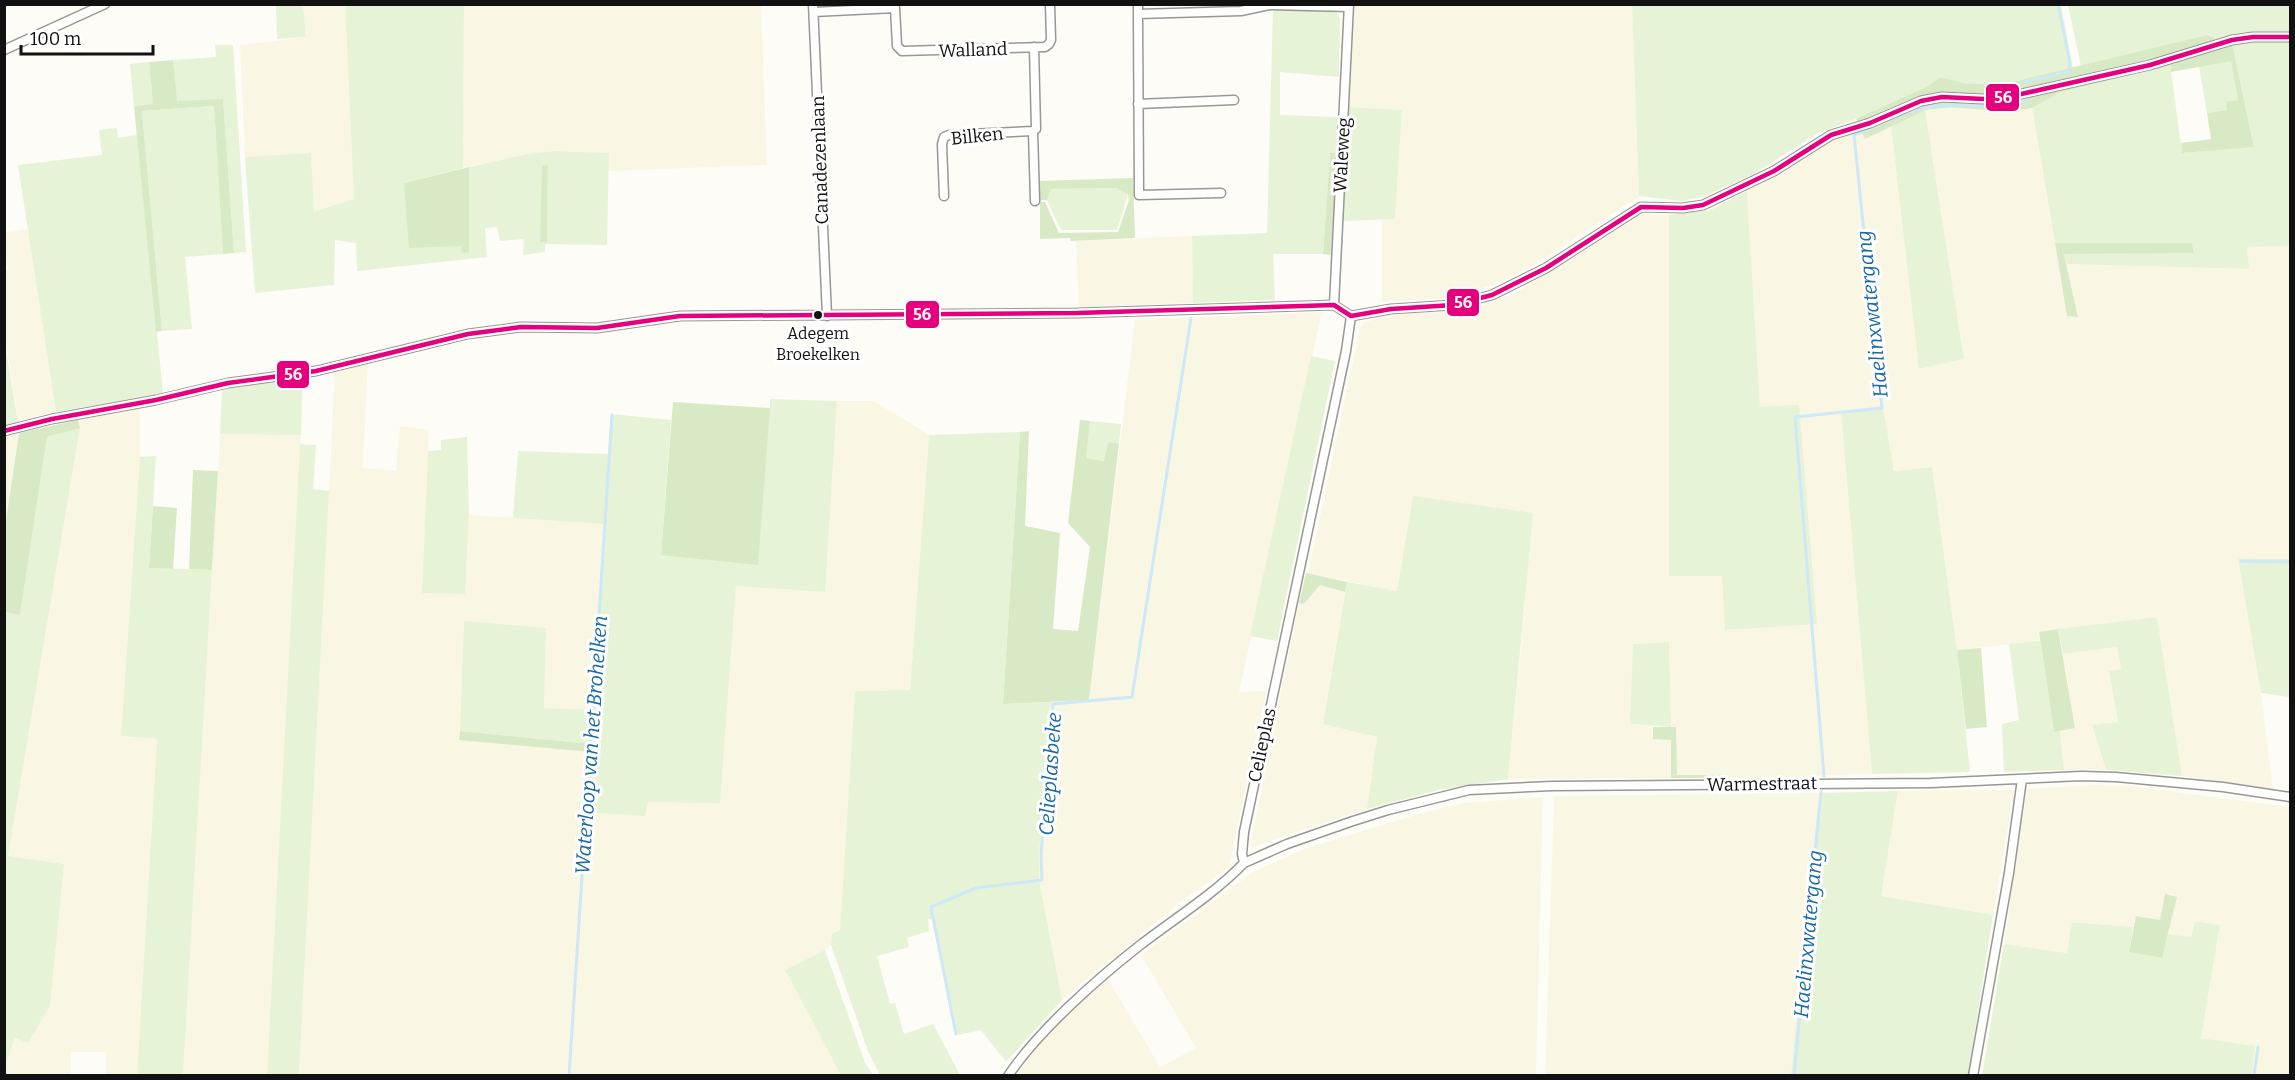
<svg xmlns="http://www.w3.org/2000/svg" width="2295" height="1080" font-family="Bitter,serif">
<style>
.farmland{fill:#f9f7e4}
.green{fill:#e7f3d7;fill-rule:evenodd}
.forest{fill:#d8eac5}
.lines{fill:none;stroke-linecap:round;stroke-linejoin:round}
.stream{stroke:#cde8f7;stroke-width:3}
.minor-casing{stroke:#979795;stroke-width:11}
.minor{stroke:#fffffe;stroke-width:8}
.bus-1-casing{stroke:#fff;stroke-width:9}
.bus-1{stroke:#e5007d;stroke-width:4.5}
.bus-dot{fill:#111;stroke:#fff;stroke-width:2}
.labels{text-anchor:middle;stroke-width:6;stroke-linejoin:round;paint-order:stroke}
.bus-label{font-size:16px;fill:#111;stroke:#fff}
.street-label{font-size:18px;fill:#111;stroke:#fff}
.water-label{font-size:20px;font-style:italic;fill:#1768a6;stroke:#fff}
.line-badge{stroke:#fff;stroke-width:2}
.badge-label{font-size:16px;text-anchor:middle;font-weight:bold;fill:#fff}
</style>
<rect width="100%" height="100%" fill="#fdfcf7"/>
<path class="farmland" d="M 303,5 L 345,5 L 354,199 L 314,213 L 311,154 L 245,157 L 240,45 L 306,37 Z
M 464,5 L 761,5 L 767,165 L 608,171 L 609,153 L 554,151 L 527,154 L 463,168 Z
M 1351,5 L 1632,5 L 1639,196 L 1537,263 L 1497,284 L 1449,298 L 1382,302 L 1382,219 L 1395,219 L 1402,110 L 1349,107 Z
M 1951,107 L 2008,112 L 2032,108 L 2067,316 L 2078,317 L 2067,264 L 2248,269 L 2247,247 L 2290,246 L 2290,559 L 2238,559 L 2261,693 L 2273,789 L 2182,776 L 2157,617 L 2039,632 L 2040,641 L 1957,650 L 1932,467 L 1894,471 L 1883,406 L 1841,412 L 1872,774 L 1721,778 L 1720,775 L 1676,775 L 1676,727 L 1671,727 L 1668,642 L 1633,644 L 1631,724 L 1653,727 L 1653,739 L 1671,739 L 1671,778 L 1508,779 L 1526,600 L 1397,591 L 1308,574 L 1360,328 L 1365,322 L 1375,319 L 1413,313 L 1452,312 L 1479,307 L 1515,293 L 1642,214 L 1669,215 L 1669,576 L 1799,406 L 1760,408 L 1747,191 L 1823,144 L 1860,129 L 1865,139 L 1891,126 L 1920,369 L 1964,359 L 1925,110 Z
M 28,229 L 56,412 L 18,420 L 5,338 L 5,271 L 8,270 L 4,233 Z
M 1192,236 L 1193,303 L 1079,307 L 1076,241 Z
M 1322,312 L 1239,692 L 1266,691 L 1229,867 L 1184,899 L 1062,1000 L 1039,879 L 1039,855 L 1051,702 L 1089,700 L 1135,320 Z
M 368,362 L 363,468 L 396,471 L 400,426 L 429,430 L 422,593 L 465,594 L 469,515 L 604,524 L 593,711 L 544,708 L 546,628 L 464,622 L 460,740 L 591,752 L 587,811 L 645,815 L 647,802 L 720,802 L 736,585 L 825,592 L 837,401 L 874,401 L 929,435 L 910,691 L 855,692 L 840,930 L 832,934 L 831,945 L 825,950 L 785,970 L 841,1075 L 299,1076 L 335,370 Z
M 140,407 L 140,457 L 121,736 L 157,739 L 137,1075 L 105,1075 L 106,1052 L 71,1052 L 71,1075 L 9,1075 L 5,1074 L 4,1065 L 15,1038 L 28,1042 L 50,1006 L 64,864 L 7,856 L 80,428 L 78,420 Z
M 19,433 L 5,527 L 5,436 Z
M 220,434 L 301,435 L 267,1075 L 183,1076 Z
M 1319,584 L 1345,592 L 1323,724 L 1377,737 L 1367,809 L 1250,848 L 1299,603 L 1305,604 Z
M 2117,647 L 2121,669 L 2109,671 L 2118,723 L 2092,726 L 2106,770 L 2064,770 L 2060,731 L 2075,727 L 2063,654 Z
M 2093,785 L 2130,786 L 2290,807 L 2290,1075 L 2252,1075 L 2255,1046 L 2201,1038 L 2220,925 L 2195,921 L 2191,937 L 2168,934 L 2176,897 L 2160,920 L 2136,916 L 2133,927 L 2072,922 L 2067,953 L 2004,944 L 2027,789 Z
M 2014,790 L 1993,915 L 1881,896 L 1898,791 Z
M 1819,793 L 1791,1075 L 1545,1076 L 1554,796 Z
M 1543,797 L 1536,1075 L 1017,1075 L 1038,1046 L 1065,1017 L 1108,979 L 1160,1067 L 1196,1048 L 1141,955 L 1253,872 L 1304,849 L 1422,813 L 1464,803 Z"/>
<path class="green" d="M 276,5 L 303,5 L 306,37 L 277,39 Z
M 345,5 L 464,5 L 463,168 L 404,183 L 461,246 L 469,252 L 469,167 L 527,154 L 554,151 L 609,153 L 607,245 L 545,244 L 545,252 L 523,255 L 524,239 L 500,241 L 497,227 L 485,228 L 487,257 L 357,271 L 356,243 L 335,240 L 334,285 L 255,293 L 245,157 L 311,153 L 314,212 L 354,199 ZM 548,166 L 547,242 L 546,243 L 541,242 Z
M 1632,5 L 2061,5 L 2073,68 L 2000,85 L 1964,83 L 1941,77 L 1928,86 L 1856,119 L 1816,134 L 1754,174 L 1705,196 L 1681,201 L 1639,196 Z
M 2068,5 L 2290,5 L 2290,33 L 2244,33 L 2215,41 L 2214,37 L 2207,35 L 2081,66 Z
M 1273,10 L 1331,11 L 1337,13 L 1340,18 L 1339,77 L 1280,72 L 1280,115 L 1337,117 L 1337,153 L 1330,153 L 1323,254 L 1273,254 L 1275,300 L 1193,303 L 1192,236 L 1267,233 Z
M 2247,40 L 2290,41 L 2290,246 L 2247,247 L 2249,269 L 2067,264 L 2064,254 L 2194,252 L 2192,243 L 2055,243 L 2032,108 L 2061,92 L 2170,64 L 2182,153 L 2254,146 L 2232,43 Z
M 215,45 L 233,45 L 246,252 L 234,253 L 223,100 L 176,101 L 173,60 L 216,57 Z
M 2231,60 L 2238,100 L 2228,110 L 2207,113 L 2199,66 Z
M 149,62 L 153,104 L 134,106 L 130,64 Z
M 214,106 L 223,254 L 185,257 L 192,329 L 162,331 L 142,111 Z
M 1349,107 L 1402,110 L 1395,219 L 1342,221 Z
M 1925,110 L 1964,359 L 1919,369 L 1891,126 Z
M 117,128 L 118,138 L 137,135 L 163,393 L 56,412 L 18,165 L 102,155 L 99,130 Z
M 1116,188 L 1128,194 L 1117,230 L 1061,230 L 1047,200 L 1051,189 Z
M 1747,191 L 1760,407 L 1799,405 L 1817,624 L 1725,630 L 1722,576 L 1669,576 L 1669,215 L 1710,210 Z
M 4,338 L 18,423 L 5,426 L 4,426 Z
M 1311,356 L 1335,361 L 1277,641 L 1250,636 Z
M 303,376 L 301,435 L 220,434 L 222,390 L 235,385 Z
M 770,399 L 837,401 L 825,592 L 736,586 L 720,803 L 648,802 L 645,816 L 587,812 L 591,744 L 460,731 L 464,621 L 546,628 L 544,708 L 593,710 L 604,524 L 513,518 L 518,451 L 608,454 L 611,414 L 671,420 L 661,555 L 770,408 Z
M 1883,406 L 1894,471 L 1932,467 L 1957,650 L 1970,772 L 1872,774 L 1841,412 Z
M 1090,421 L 1121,424 L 1119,443 L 1108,442 L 1105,461 L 1085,458 Z
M 80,428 L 8,856 L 64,864 L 50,1006 L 28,1043 L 15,1038 L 5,1065 L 5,612 L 20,614 L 47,437 Z
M 1020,432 L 1003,704 L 1051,702 L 1039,855 L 1039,879 L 1062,1000 L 1006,1062 L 981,1030 L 958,1035 L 934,920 L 928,919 L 929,931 L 907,938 L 909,947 L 877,956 L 890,1004 L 895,1003 L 904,1034 L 933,1024 L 960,1075 L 880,1075 L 868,1051 L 831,945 L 832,934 L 840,930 L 855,691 L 910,690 L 929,435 Z
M 467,437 L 469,515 L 465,594 L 422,593 L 428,451 L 441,450 L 441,440 Z
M 300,444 L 316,445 L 313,489 L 329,491 L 299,1075 L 267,1075 Z
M 156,456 L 149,568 L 212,570 L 183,1075 L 137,1075 L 157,739 L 121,736 L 140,457 Z
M 1413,496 L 1533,513 L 1508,779 L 1439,790 L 1367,809 L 1377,737 L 1323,724 L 1347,582 L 1397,591 Z
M 2238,559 L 2290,559 L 2290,697 L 2261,693 Z
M 2157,617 L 2182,776 L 2106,770 L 2092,725 L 2118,722 L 2109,671 L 2121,669 L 2117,647 L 2063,654 L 2058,629 Z
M 2040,641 L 2054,731 L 2060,731 L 2064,770 L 2004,772 L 2002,724 L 2019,720 L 2009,644 Z
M 1669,642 L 1671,727 L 1630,724 L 1633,644 Z
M 1898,791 L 1881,896 L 1993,915 L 1968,1075 L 1791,1075 L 1819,793 Z
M 2195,921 L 2220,925 L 2201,1038 L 2255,1046 L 2252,1075 L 1982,1076 L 2004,944 L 2067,953 L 2072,922 L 2133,927 L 2129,952 L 2161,958 L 2168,934 L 2191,937 Z
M 825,950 L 865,1063 L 873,1075 L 841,1075 L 785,970 Z"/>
<path class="forest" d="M 2207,35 L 2214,37 L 2216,47 L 2232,43 L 2254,147 L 2182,153 L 2181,143 L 2211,139 L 2207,113 L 2227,110 L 2226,102 L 2238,100 L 2231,61 L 2171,72 L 2170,64 L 2061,92 L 2032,108 L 2008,112 L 1951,107 L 1926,110 L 1865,139 L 1856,119 L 1928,86 L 1941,77 L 1964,83 L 2000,85 Z
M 173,60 L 177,101 L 223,99 L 234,253 L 223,254 L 214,106 L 142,111 L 162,331 L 156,332 L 134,106 L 153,104 L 149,62 Z
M 1330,153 L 1337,153 L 1331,255 L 1323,254 Z
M 542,165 L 548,166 L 547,243 L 540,242 Z
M 469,167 L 469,252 L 462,253 L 461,246 L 409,248 L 404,183 Z
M 1133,178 L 1135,238 L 1071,241 L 1070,238 L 1040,239 L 1040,202 L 1045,202 L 1059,233 L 1118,232 L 1129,200 L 1128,194 L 1116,188 L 1051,189 L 1047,200 L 1040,200 L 1039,181 Z
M 2055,243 L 2192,243 L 2194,253 L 2064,254 L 2078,317 L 2067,316 Z
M 673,402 L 770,408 L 758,565 L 661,555 Z
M 78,420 L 80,428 L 47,437 L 20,615 L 5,612 L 5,527 L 19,433 Z
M 1080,420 L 1090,421 L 1086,458 L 1104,461 L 1108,442 L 1119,443 L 1089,700 L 1003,704 L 1020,432 L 1029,431 L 1025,526 L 1060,533 L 1053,629 L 1078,631 L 1090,547 L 1068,523 Z
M 193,470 L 218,471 L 212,570 L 189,569 Z
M 153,506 L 177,508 L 173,569 L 149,568 Z
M 1306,573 L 1347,582 L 1345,592 L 1320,585 L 1304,604 L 1299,603 Z
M 2058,629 L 2075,728 L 2054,732 L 2039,632 Z
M 1981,648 L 1987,727 L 1966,729 L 1957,650 Z
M 1653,727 L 1676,727 L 1677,775 L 1721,775 L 1721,778 L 1671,778 L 1671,740 L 1653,739 Z
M 460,731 L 591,744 L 591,752 L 459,740 Z
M 2165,894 L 2177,897 L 2162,958 L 2129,952 L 2136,916 L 2160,920 Z"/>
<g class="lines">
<path class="stream" d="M 2025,82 L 2068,72 L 2070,64 L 2058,4
M 2241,561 L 2290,562
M 1824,776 L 1795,417 L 1882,408 L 1854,135 L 1908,112 L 1929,106 L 2005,106 L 2028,100
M 956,1034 L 931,907 L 976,888 L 1042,880 L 1041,854 L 1053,704 L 1132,697 L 1191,318
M 569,1076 L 612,415
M 1794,1076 L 1821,792
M 2254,1076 L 2258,1047"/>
<defs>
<path id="minor" d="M 813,4 L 827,316
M 1138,4 L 1138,14 L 1241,11 L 1269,5 L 1349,7
M 814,12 L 895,8 L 897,46 L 902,51 L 1045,47 L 1049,44 L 1051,40 L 1050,4
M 1138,14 L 1139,195 L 1221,193
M 4,50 L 105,4
M 1138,104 L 1234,100
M 1033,131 L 1035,201
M 944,196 L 942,144 L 944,137 L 949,135 L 1033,131 L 1036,129 L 1034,47
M 1334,305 L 1349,4
M 4,431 L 52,419 L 156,400 L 228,383 L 316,371 L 468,334 L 521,327 L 597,328 L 680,316 L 1077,313 L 1334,305 L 1351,316 L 1391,309 L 1453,305 L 1492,295 L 1546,268 L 1641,207 L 1683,208 L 1703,205 L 1774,171 L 1831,135 L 1870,123 L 1921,101 L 1942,97 L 1983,99 L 2008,97 L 2150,65 L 2232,40 L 2253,37 L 2290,37
M 1244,863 L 1287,844 L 1353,821 L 1388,810 L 1469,790 L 1552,786 L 1931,783 L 2081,776 L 2116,777 L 2223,787 L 2290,797
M 1008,1076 C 1038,1031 1097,979 1139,946 C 1174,919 1213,895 1244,863 L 1242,854 L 1244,832 L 1346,351 L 1351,316
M 1973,1076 L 2009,873 L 2022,779"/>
</defs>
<use href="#minor" class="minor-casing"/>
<use href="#minor" class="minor"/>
<defs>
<path id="bus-1" d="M 4,431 L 52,419 L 156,400 L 228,383 L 316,371 L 468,334 L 521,327 L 597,328 L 680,316 L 1077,313 L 1334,305 L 1351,316 L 1391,309 L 1453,305 L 1492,295 L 1546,268 L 1641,207 L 1683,208 L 1703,205 L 1774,171 L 1831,135 L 1870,123 L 1921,101 L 1942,97 L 1983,99 L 2008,97 L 2150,65 L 2232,40 L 2253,37 L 2290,37"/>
</defs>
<use href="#bus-1" class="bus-1-casing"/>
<use href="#bus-1" class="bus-1"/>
</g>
<circle class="bus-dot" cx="818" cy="315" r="5"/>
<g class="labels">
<g class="bus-label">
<text x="818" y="339">Adegem<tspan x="818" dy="21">Broekelken</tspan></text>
</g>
<g class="street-label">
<text transform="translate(973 50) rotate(-2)" y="6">Walland</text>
<text transform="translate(977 136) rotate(-6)" y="6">Bilken</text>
<text transform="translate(1342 155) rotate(-87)" y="6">Waleweg</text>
<text transform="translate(820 160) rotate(-92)" y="6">Canadezenlaan</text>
<text transform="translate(1262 745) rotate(-78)" y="6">Celieplas</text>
<text transform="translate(1762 784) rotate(-1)" y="6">Warmestraat</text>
</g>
<g class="water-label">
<text transform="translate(1872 314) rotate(-96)" y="7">Haelinxwatergang</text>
<text transform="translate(591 745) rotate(-86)" y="7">Waterloop van het Brohelken</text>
<text transform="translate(1050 774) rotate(-86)" y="7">Celieplasbeke</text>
<text transform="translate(1808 934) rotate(-85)" y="7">Haelinxwatergang</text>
</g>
</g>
<g class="line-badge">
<rect x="1985" y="83" width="35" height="29" rx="6" fill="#e5007d"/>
<rect x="1446" y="288" width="34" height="29" rx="6" fill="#e5007d"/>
<rect x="905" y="300" width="35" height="29" rx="6" fill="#e5007d"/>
<rect x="276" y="360" width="34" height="29" rx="6" fill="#e5007d"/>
</g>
<g class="badge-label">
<text x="2003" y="103">56</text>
<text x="1463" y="308">56</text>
<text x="922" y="320">56</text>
<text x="293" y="380">56</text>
</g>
<rect width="2295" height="1080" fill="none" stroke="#111111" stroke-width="12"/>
<path d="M21 45v9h132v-9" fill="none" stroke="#111111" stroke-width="3"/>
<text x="30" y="45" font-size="18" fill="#111111" stroke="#ffffff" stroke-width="4.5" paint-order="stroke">100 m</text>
</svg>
